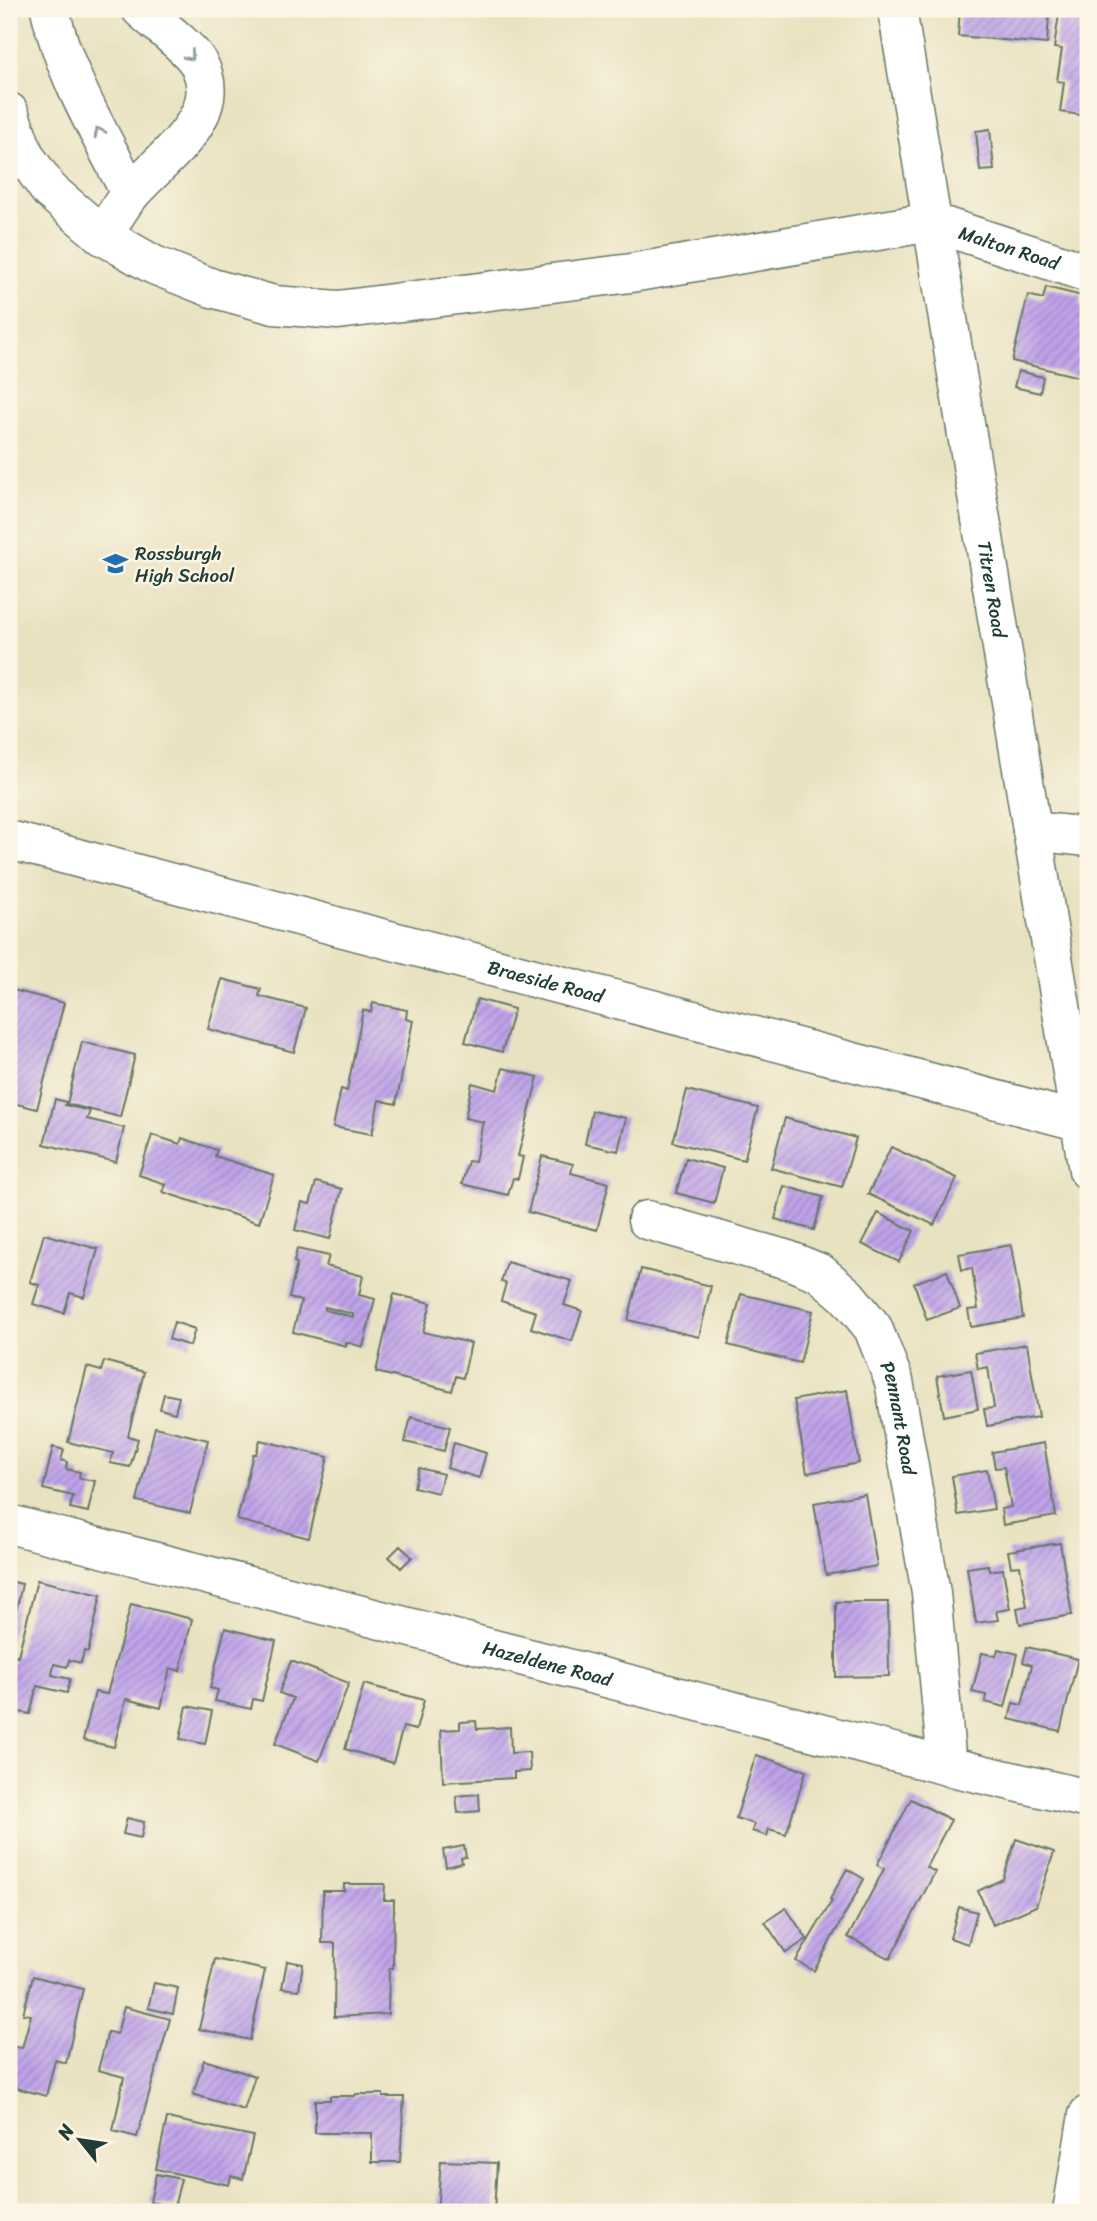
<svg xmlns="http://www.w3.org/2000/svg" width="1097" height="2221" font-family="Sriracha,sans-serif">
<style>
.building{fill:url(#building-hatch);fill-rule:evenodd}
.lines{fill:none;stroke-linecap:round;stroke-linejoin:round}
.minor-casing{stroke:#667765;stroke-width:41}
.minor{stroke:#fff;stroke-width:38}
.oneway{stroke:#8f9e9a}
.labels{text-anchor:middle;stroke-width:5;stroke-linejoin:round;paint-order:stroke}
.street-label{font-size:19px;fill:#1f3d34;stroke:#fcf5e5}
.poi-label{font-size:19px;fill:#1f3d34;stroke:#fcf5e5;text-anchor:start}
</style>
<defs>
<pattern id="building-hatch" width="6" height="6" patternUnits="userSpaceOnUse" patternTransform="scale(1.75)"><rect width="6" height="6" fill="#c0a3ea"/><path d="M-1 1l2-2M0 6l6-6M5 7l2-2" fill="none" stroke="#9b86be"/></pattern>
</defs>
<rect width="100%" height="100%" fill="#fcf5e5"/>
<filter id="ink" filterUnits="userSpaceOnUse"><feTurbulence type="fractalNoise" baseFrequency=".0143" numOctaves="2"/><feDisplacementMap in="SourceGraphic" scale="14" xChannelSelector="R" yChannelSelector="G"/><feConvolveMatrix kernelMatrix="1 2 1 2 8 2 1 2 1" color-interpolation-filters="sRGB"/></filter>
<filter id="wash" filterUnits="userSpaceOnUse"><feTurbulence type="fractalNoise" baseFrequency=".00686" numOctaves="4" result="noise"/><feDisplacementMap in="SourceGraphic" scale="28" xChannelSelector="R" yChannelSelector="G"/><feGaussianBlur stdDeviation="1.57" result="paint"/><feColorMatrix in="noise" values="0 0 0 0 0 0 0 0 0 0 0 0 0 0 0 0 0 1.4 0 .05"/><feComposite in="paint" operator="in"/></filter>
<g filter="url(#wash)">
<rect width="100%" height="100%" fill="#e9e2c1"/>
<g id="blocks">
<path class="building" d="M 960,9 L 1049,15 L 1047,44 L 958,36 Z
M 1059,14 L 1088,18 L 1088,116 L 1060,112 L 1064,82 L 1057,81 L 1062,49 L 1054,48 Z
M 990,129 L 994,170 L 980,171 L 976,131 Z
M 1046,287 L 1082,296 L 1080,306 L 1088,308 L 1088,379 L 1012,361 L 1028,295 L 1043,299 Z
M 1018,371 L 1043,377 L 1040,393 L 1014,387 Z
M 222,979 L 261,989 L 259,996 L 306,1008 L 294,1052 L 208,1029 Z
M 9,989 L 64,1003 L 37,1109 L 9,1102 Z
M 477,999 L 514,1009 L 502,1052 L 465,1042 Z
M 373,1003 L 407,1010 L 406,1019 L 413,1021 L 396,1104 L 379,1100 L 372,1134 L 333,1127 L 341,1089 L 347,1091 L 363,1010 L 371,1012 Z
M 82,1042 L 135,1055 L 120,1117 L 67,1104 Z
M 503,1068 L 538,1077 L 518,1156 L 523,1157 L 518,1179 L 513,1178 L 508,1195 L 462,1184 L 468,1161 L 475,1162 L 483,1122 L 465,1118 L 472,1083 L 497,1090 Z
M 687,1090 L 758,1108 L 744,1160 L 673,1142 Z
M 55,1099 L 66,1102 L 65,1105 L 90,1111 L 87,1119 L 124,1128 L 116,1162 L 44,1144 Z
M 592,1111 L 626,1118 L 618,1151 L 585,1144 Z
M 785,1118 L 856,1138 L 842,1187 L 771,1168 Z
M 152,1135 L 180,1144 L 182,1138 L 217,1150 L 215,1156 L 274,1175 L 259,1223 L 163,1192 L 166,1184 L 139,1175 Z
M 891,1147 L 957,1178 L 934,1225 L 868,1194 Z
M 542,1156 L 573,1164 L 571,1173 L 609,1183 L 597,1230 L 528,1212 Z
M 686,1158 L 723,1168 L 714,1203 L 676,1193 Z
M 316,1182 L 342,1189 L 330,1239 L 295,1230 L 302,1202 L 310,1204 Z
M 784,1186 L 823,1197 L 814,1230 L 775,1219 Z
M 878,1213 L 914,1231 L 899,1262 L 862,1244 Z
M 44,1234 L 98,1249 L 84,1297 L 70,1293 L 64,1313 L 33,1304 L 39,1285 L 30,1282 Z
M 1011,1245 L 1023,1318 L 971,1327 L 968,1310 L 978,1309 L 972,1268 L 962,1270 L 959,1254 Z
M 297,1249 L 329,1256 L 326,1266 L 363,1276 L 359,1295 L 375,1299 L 363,1347 L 346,1342 L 346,1346 L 293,1332 L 301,1301 L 289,1298 L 297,1263 L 294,1262 ZM 325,1307 L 353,1314 L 353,1317 L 325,1310 Z
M 507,1262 L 572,1281 L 564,1305 L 582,1311 L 572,1341 L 531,1328 L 536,1312 L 501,1301 L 506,1283 L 501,1282 Z
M 641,1269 L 711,1286 L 699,1337 L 628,1320 Z
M 947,1271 L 960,1308 L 927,1320 L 914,1283 Z
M 394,1294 L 431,1303 L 423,1332 L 471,1343 L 463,1378 L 456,1376 L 452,1391 L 376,1372 Z
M 741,1294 L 813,1311 L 800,1363 L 728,1345 Z
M 174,1322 L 195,1329 L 190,1346 L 169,1339 Z
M 1027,1344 L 1039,1417 L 987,1426 L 984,1409 L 994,1408 L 988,1367 L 978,1369 L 975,1353 Z
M 104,1361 L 144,1372 L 128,1436 L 138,1439 L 130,1467 L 110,1463 L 113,1453 L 68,1442 L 87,1367 L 101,1371 Z
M 971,1370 L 978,1409 L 944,1416 L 937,1376 Z
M 847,1390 L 859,1463 L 807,1473 L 794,1400 Z
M 164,1394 L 179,1397 L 175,1413 L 160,1409 Z
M 411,1417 L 450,1427 L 444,1451 L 405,1442 Z
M 155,1427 L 208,1440 L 190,1513 L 137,1501 Z
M 260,1440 L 328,1457 L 309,1538 L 237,1520 L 253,1454 L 256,1454 Z
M 454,1443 L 486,1453 L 479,1478 L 447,1468 Z
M 1044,1443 L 1056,1516 L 1003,1525 L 1001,1509 L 1011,1507 L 1004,1467 L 995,1468 L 992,1452 Z
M 53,1447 L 64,1450 L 61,1460 L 67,1462 L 66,1469 L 80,1472 L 79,1478 L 95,1481 L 88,1512 L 70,1508 L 73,1496 L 43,1489 Z
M 419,1468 L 443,1474 L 438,1493 L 414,1487 Z
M 987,1470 L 994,1509 L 958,1515 L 952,1476 Z
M 865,1494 L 877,1566 L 826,1575 L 814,1503 Z
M 1060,1543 L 1072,1615 L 1020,1624 L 1017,1608 L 1027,1606 L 1020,1566 L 1011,1567 L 1008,1551 Z
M 400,1546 L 412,1557 L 401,1568 L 389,1557 Z
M 988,1565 L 989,1571 L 1003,1569 L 1010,1609 L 996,1611 L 998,1620 L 976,1623 L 967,1568 Z
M 37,1580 L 101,1595 L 88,1652 L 84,1651 L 81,1663 L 69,1660 L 67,1667 L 54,1664 L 52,1675 L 70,1679 L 67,1693 L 37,1686 L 30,1714 L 9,1710 L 9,1674 L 13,1655 L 18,1656 Z
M 9,1581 L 22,1584 L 10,1640 L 9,1639 Z
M 836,1602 L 888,1602 L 889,1676 L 836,1677 Z
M 131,1604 L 192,1619 L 180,1671 L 170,1668 L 161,1708 L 126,1699 L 114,1747 L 83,1740 L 95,1692 L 107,1694 Z
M 225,1628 L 276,1641 L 262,1701 L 253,1699 L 251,1709 L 215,1701 L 218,1690 L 210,1688 Z
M 1027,1647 L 1078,1659 L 1060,1731 L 1009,1719 L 1013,1703 L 1022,1705 L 1032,1665 L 1023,1662 Z
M 998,1649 L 1018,1654 L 1005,1707 L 985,1702 L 986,1695 L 972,1692 L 982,1653 L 996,1656 Z
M 291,1661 L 349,1683 L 319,1761 L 275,1744 L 293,1698 L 279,1693 Z
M 364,1684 L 424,1700 L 416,1730 L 403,1727 L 393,1763 L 345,1749 Z
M 187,1706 L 212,1711 L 205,1744 L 180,1739 Z
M 476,1721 L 477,1729 L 510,1727 L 511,1753 L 529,1752 L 530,1771 L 514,1772 L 514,1778 L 443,1782 L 441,1730 L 460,1729 L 460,1722 Z
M 756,1755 L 806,1771 L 786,1834 L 769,1829 L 767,1836 L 752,1831 L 754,1824 L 736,1818 Z
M 479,1794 L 480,1811 L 458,1813 L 456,1796 Z
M 911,1799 L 951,1820 L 926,1867 L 935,1872 L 890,1959 L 848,1937 L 884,1869 L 877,1865 Z
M 127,1818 L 144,1822 L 141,1838 L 123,1834 Z
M 1016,1839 L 1054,1852 L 1036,1906 L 993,1925 L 978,1891 L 1003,1879 Z
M 464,1846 L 466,1857 L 461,1858 L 462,1863 L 446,1867 L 443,1850 Z
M 847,1869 L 864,1879 L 814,1971 L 796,1961 L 832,1901 L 830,1899 Z
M 344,1884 L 385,1884 L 384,1900 L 394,1900 L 393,1968 L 389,1968 L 388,2014 L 334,2017 L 335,1943 L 322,1943 L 323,1891 L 344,1891 Z
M 959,1907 L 977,1912 L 968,1944 L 950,1938 Z
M 786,1908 L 807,1939 L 786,1953 L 765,1922 Z
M 215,1959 L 265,1970 L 250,2040 L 199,2029 Z
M 287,1961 L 303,1964 L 299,1990 L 282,1988 Z
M 33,1976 L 83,1989 L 66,2063 L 55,2060 L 46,2096 L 9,2086 L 9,2046 L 22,2048 L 31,2015 L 23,2014 Z
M 154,1983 L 178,1988 L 173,2014 L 148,2008 Z
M 124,2007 L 170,2019 L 137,2137 L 113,2131 L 124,2077 L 98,2070 L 108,2032 L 117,2034 Z
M 204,2060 L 255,2076 L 244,2110 L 193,2094 Z
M 356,2094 L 383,2094 L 383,2097 L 404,2097 L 400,2162 L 372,2162 L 372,2133 L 315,2133 L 315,2100 L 330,2100 L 330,2096 L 355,2096 Z
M 167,2118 L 253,2136 L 243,2179 L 231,2176 L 229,2185 L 156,2169 Z
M 441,2161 L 497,2163 L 494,2212 L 437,2212 Z
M 156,2174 L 181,2179 L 174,2207 L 150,2202 Z"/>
</g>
</g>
<g filter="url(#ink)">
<use href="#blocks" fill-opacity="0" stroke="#667765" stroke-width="2"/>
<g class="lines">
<defs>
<g id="minor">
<path d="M 50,9 C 64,75 100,133 130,193"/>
<path id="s1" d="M 141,9 C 155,22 188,47 197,61 C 229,114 163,157 133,191 C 121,204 112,220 103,236 L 154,265 L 212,288 L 274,305 L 338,310 L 631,273 L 931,222 L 1088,273"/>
<path id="s2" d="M 897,9 L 1088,1170"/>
<path d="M 9,112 L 25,156 L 49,190 L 103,236"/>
<path d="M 1032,831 L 1088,837"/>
<path id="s3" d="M 9,840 L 1081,1122"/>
<path id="s4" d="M 647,1220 L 788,1260 L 820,1273 L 847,1296 L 873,1328 L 894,1381 L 931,1593 L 947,1766"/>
<path id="s5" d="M 9,1524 L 947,1766 L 1088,1799"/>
<path d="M 1072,2212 L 1088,2115"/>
</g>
</defs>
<use href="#minor" class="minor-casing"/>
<use href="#minor" class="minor"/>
</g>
<defs><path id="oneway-chevron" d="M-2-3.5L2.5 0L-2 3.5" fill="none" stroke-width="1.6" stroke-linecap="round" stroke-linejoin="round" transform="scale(1.75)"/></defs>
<g class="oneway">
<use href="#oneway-chevron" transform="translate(190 56) rotate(49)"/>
<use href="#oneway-chevron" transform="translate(99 132) rotate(-117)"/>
</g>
</g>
<defs>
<symbol id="school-bare" viewBox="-9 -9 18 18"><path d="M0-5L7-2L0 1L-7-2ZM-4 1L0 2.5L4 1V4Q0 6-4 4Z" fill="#1f6fb2" stroke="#fcf5e5" stroke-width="2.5" paint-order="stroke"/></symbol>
</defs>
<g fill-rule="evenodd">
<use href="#school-bare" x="98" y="546" width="35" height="35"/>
</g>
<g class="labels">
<g class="street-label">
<text dy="7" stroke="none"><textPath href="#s1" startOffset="1220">Malton Road</textPath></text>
<text dy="7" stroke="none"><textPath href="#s2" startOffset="588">Titren Road</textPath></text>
<text dy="7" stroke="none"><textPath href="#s3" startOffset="555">Braeside Road</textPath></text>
<text dy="7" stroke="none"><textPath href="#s4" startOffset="352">Pennant Road</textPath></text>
<text dy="7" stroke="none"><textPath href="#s5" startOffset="556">Hazeldene Road</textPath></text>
</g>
<g class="poi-label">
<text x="135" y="560">Rossburgh<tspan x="135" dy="22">High School</tspan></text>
</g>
</g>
<rect width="1097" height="2221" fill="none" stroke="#fcf5e5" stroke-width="35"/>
<g transform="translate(80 2140) rotate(300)" stroke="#fcf5e5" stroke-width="5" paint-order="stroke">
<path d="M0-5L12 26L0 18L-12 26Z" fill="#1f3d34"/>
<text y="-10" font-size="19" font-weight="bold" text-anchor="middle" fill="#1f3d34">N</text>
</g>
</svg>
